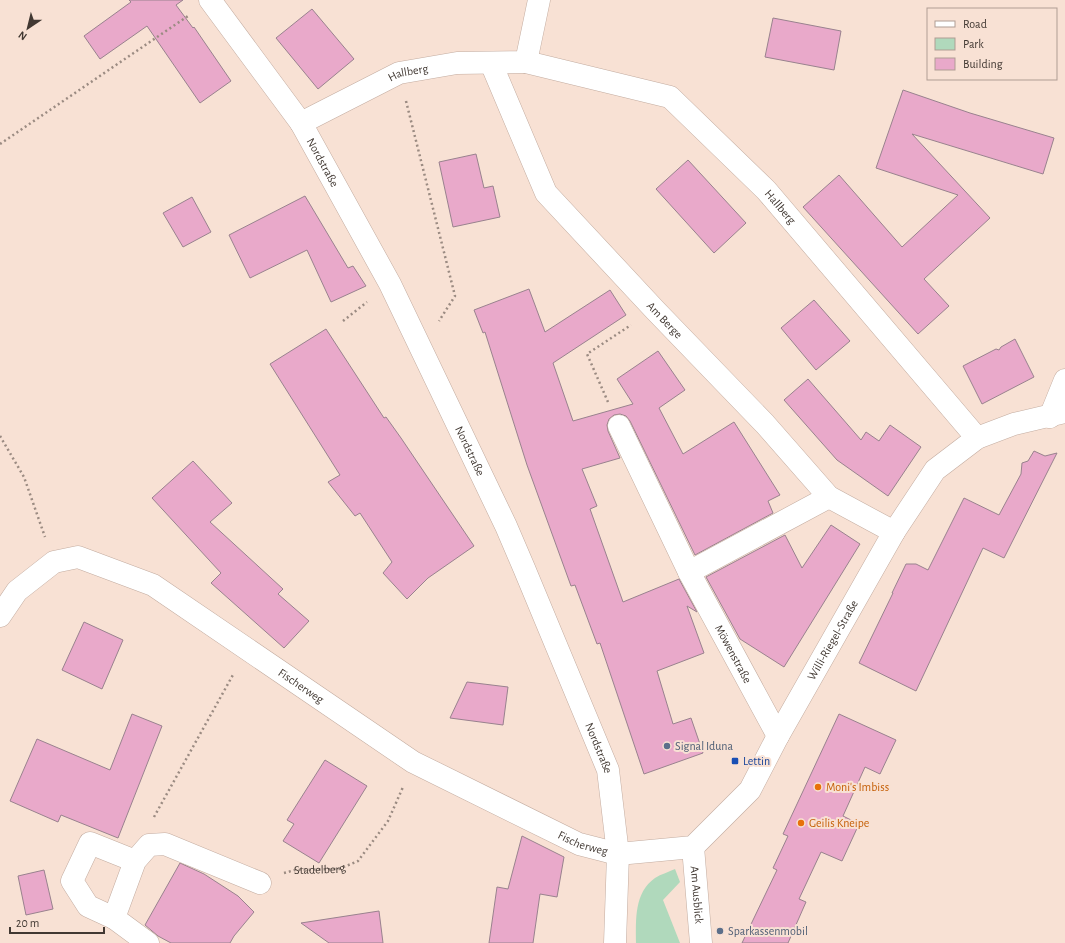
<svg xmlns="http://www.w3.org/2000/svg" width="1065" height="943" font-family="'Alegreya Sans',sans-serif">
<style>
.green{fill:#b0d9bc}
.building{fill:#e9a9ca;stroke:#99828e}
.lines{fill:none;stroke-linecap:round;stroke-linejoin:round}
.minor-casing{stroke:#c3aca0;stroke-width:23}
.path{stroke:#9b8b82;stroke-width:2.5;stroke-dasharray:2 3;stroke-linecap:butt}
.minor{stroke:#fff;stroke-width:22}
.service-dot{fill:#5c6f8a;stroke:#f8e1d4;stroke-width:1.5}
.transit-dot{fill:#1a4fb4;stroke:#f8e1d4;stroke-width:1.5}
.food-dot{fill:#e8710a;stroke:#f8e1d4;stroke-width:1.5}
.labels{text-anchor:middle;stroke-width:4;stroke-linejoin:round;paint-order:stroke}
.street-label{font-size:12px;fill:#413832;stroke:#f8e1d4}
.service-label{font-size:12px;fill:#4e5e75;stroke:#f8e1d4;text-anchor:start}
.transit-label{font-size:12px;fill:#164399;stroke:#f8e1d4;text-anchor:start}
.food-label{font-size:12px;fill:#c56008;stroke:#f8e1d4;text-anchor:start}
</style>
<rect width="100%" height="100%" fill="#f8e1d4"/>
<path class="green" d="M 675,869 L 680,882 L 663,900 L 680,943 L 636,943 C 636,919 634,893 655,878 C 661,874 669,872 675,869 Z"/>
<path class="building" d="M 129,0 L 183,0 L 176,5 L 193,28 L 194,27 L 231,81 L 200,103 L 147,26 L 100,59 L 84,36 L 131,2 Z
M 312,9 L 354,59 L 318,89 L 276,38 Z
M 773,18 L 841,31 L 834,70 L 765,57 Z
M 903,90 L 970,113 L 1054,138 L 1043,174 L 912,134 L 990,218 L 924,279 L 949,306 L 918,334 L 803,207 L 839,175 L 902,247 L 958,195 L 876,168 Z
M 476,154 L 484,188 L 493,186 L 500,217 L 453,227 L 439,162 Z
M 688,160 L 746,223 L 714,253 L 656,189 Z
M 305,196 L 348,268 L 353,266 L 366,286 L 331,302 L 307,250 L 250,278 L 229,235 Z
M 192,197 L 211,232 L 183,247 L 163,213 Z
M 529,289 L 545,332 L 610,290 L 626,315 L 553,363 L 573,421 L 633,404 L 617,379 L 658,351 L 685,390 L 659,408 L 683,454 L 734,422 L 780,495 L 768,501 L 773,513 L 695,555 L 630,421 L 626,416 L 620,414 L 614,415 L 609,419 L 607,425 L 608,431 L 620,458 L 582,469 L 597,506 L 590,509 L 623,602 L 679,579 L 697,612 L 687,606 L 704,653 L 657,671 L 673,724 L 691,718 L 703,753 L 644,774 L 600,643 L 597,644 L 575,585 L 571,586 L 527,465 L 485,332 L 483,333 L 474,310 Z
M 814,300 L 850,341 L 816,370 L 781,328 Z
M 326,329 L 384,418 L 386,417 L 401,438 L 474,546 L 428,578 L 407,599 L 383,573 L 392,562 L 360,513 L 355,516 L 328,482 L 340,475 L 270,364 Z
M 1015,339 L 1034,377 L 982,404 L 963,366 L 996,349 L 999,350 L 1001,347 Z
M 808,379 L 861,440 L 866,432 L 879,441 L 890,425 L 921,447 L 888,496 L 837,460 L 784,400 Z
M 1034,451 L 1045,456 L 1057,453 L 1004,558 L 983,548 L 916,691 L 859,663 L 893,593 L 892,593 L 906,564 L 916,564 L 928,570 L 964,498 L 999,515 L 1021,474 L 1022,463 L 1028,461 Z
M 193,461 L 232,503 L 210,522 L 283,589 L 278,594 L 309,621 L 284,648 L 211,583 L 221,573 L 152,498 Z
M 831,525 L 860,544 L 784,667 L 740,639 L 706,577 L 785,535 L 802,568 Z
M 84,622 L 123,640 L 102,689 L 62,670 Z
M 467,682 L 508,687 L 503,725 L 450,718 Z
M 132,714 L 162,726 L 118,838 L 61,815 L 58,822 L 10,801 L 37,739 L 110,770 Z
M 839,714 L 896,740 L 880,774 L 865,767 L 843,816 L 859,824 L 842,861 L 821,852 L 799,899 L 806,902 L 788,943 L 742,943 L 777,870 L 773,868 L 788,836 L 783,834 Z
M 325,760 L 367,786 L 319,863 L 283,841 L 294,824 L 287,820 Z
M 522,836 L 564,857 L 557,897 L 540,894 L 533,943 L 489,943 L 497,887 L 508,889 Z
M 180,863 L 204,874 L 238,896 L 254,912 L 234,936 L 230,943 L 171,943 L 158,936 L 145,925 Z
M 44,870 L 53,909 L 26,915 L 18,876 Z
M 379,911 L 383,943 L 329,943 L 301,923 Z"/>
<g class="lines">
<defs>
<g id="minor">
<path id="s2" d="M 210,0 L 301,123 L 390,284 L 506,526 L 524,568 L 608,770 L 618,854 L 615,943"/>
<path id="s3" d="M 526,62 L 670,97 L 766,190 L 977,438"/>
<path id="s4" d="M 491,63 L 546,193 L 655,310 L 765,424 L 829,497 L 894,532"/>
<path id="s5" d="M 301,123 L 399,73 L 457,63 L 526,62 L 539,0"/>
<path d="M 1050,417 L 1065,380"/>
<path id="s6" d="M 619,426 L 689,572 L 778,736"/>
<path d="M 689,572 L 829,497"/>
<path id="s7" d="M 0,616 L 17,591 L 54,562 L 78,557 L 153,585 L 413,762 L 579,844 L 618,854 L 693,847 L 750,790 L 778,736 L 894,532 L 935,470 L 977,438 L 1014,424 L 1065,412"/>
<path id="s8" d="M 693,847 L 701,943"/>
<path d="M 114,918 L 88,906 L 72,881 L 90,843 L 135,861"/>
<path d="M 148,943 L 114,918 L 135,861 L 149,845 L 165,844 L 260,883"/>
</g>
</defs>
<use href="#minor" class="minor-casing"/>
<g class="path">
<path d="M 406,101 L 455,296 L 439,321"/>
<path d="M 0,144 L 188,16"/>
<path d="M 343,321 L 367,302"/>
<path d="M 608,402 L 587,354 L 631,325"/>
<path d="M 0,436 L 24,477 L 45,537"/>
<path d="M 154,817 L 234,673"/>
<path id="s1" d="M 284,873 L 295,870 L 339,869 L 358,861 L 388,821 L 403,787"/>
</g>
<use href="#minor" class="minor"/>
</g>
<g class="service-dot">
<circle cx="667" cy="746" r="4"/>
<circle cx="720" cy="931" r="4"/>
</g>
<rect class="transit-dot" x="731" y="757" width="8" height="8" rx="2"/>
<g class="food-dot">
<circle cx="818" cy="787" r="4"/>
<circle cx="801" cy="823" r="4"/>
</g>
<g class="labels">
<g class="street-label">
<text dy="4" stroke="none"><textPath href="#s5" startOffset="119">Hallberg</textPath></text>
<text dy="4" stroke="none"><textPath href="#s2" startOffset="198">Nordstraße</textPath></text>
<text dy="4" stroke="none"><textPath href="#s3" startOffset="304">Hallberg</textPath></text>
<text dy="4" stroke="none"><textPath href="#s4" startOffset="315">Am Berge</textPath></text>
<text dy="4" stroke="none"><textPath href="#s2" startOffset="522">Nordstraße</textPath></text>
<text dy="4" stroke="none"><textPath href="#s7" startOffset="1049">Willi-Riegel-Straße</textPath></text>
<text dy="4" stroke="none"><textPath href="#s6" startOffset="255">Möwenstraße</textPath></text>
<text dy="4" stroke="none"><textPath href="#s7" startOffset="361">Fischerweg</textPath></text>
<text dy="4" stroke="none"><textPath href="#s2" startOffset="846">Nordstraße</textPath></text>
<text dy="4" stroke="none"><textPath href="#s7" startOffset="685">Fischerweg</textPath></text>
<text dy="4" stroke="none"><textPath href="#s1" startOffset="36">Stadelberg</textPath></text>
<text dy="4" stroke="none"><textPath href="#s8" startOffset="48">Am Ausblick</textPath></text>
</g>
<g class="service-label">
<text x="675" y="750">Signal Iduna</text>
<text x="728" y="935">Sparkassenmobil</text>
</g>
<g class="transit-label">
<text x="743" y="765">Lettin</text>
</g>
<g class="food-label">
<text x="826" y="791">Moni's Imbiss</text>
<text x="809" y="827">Geilis Kneipe</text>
</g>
</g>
<rect x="927" y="8" width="130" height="72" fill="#f8e1d4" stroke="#af9d93"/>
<rect x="935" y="21" width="20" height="6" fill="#ffffff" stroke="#af9d93"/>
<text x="963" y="28" font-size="12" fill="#413832">Road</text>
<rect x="935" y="38" width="20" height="12" fill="#b0d9bc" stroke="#af9d93"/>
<text x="963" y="48" font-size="12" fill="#413832">Park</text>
<rect x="935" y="58" width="20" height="12" fill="#e9a9ca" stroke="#af9d93"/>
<text x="963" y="68" font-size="12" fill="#413832">Building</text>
<g transform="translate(28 28) rotate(215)" stroke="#f8e1d4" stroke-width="3" paint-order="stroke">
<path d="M0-3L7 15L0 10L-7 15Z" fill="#413832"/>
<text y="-6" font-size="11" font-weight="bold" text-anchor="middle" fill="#413832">N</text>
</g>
<path d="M10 927v6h94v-6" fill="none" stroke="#413832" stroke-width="2"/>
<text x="16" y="927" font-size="12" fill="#413832" stroke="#f8e1d4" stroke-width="3" paint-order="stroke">20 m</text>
</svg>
